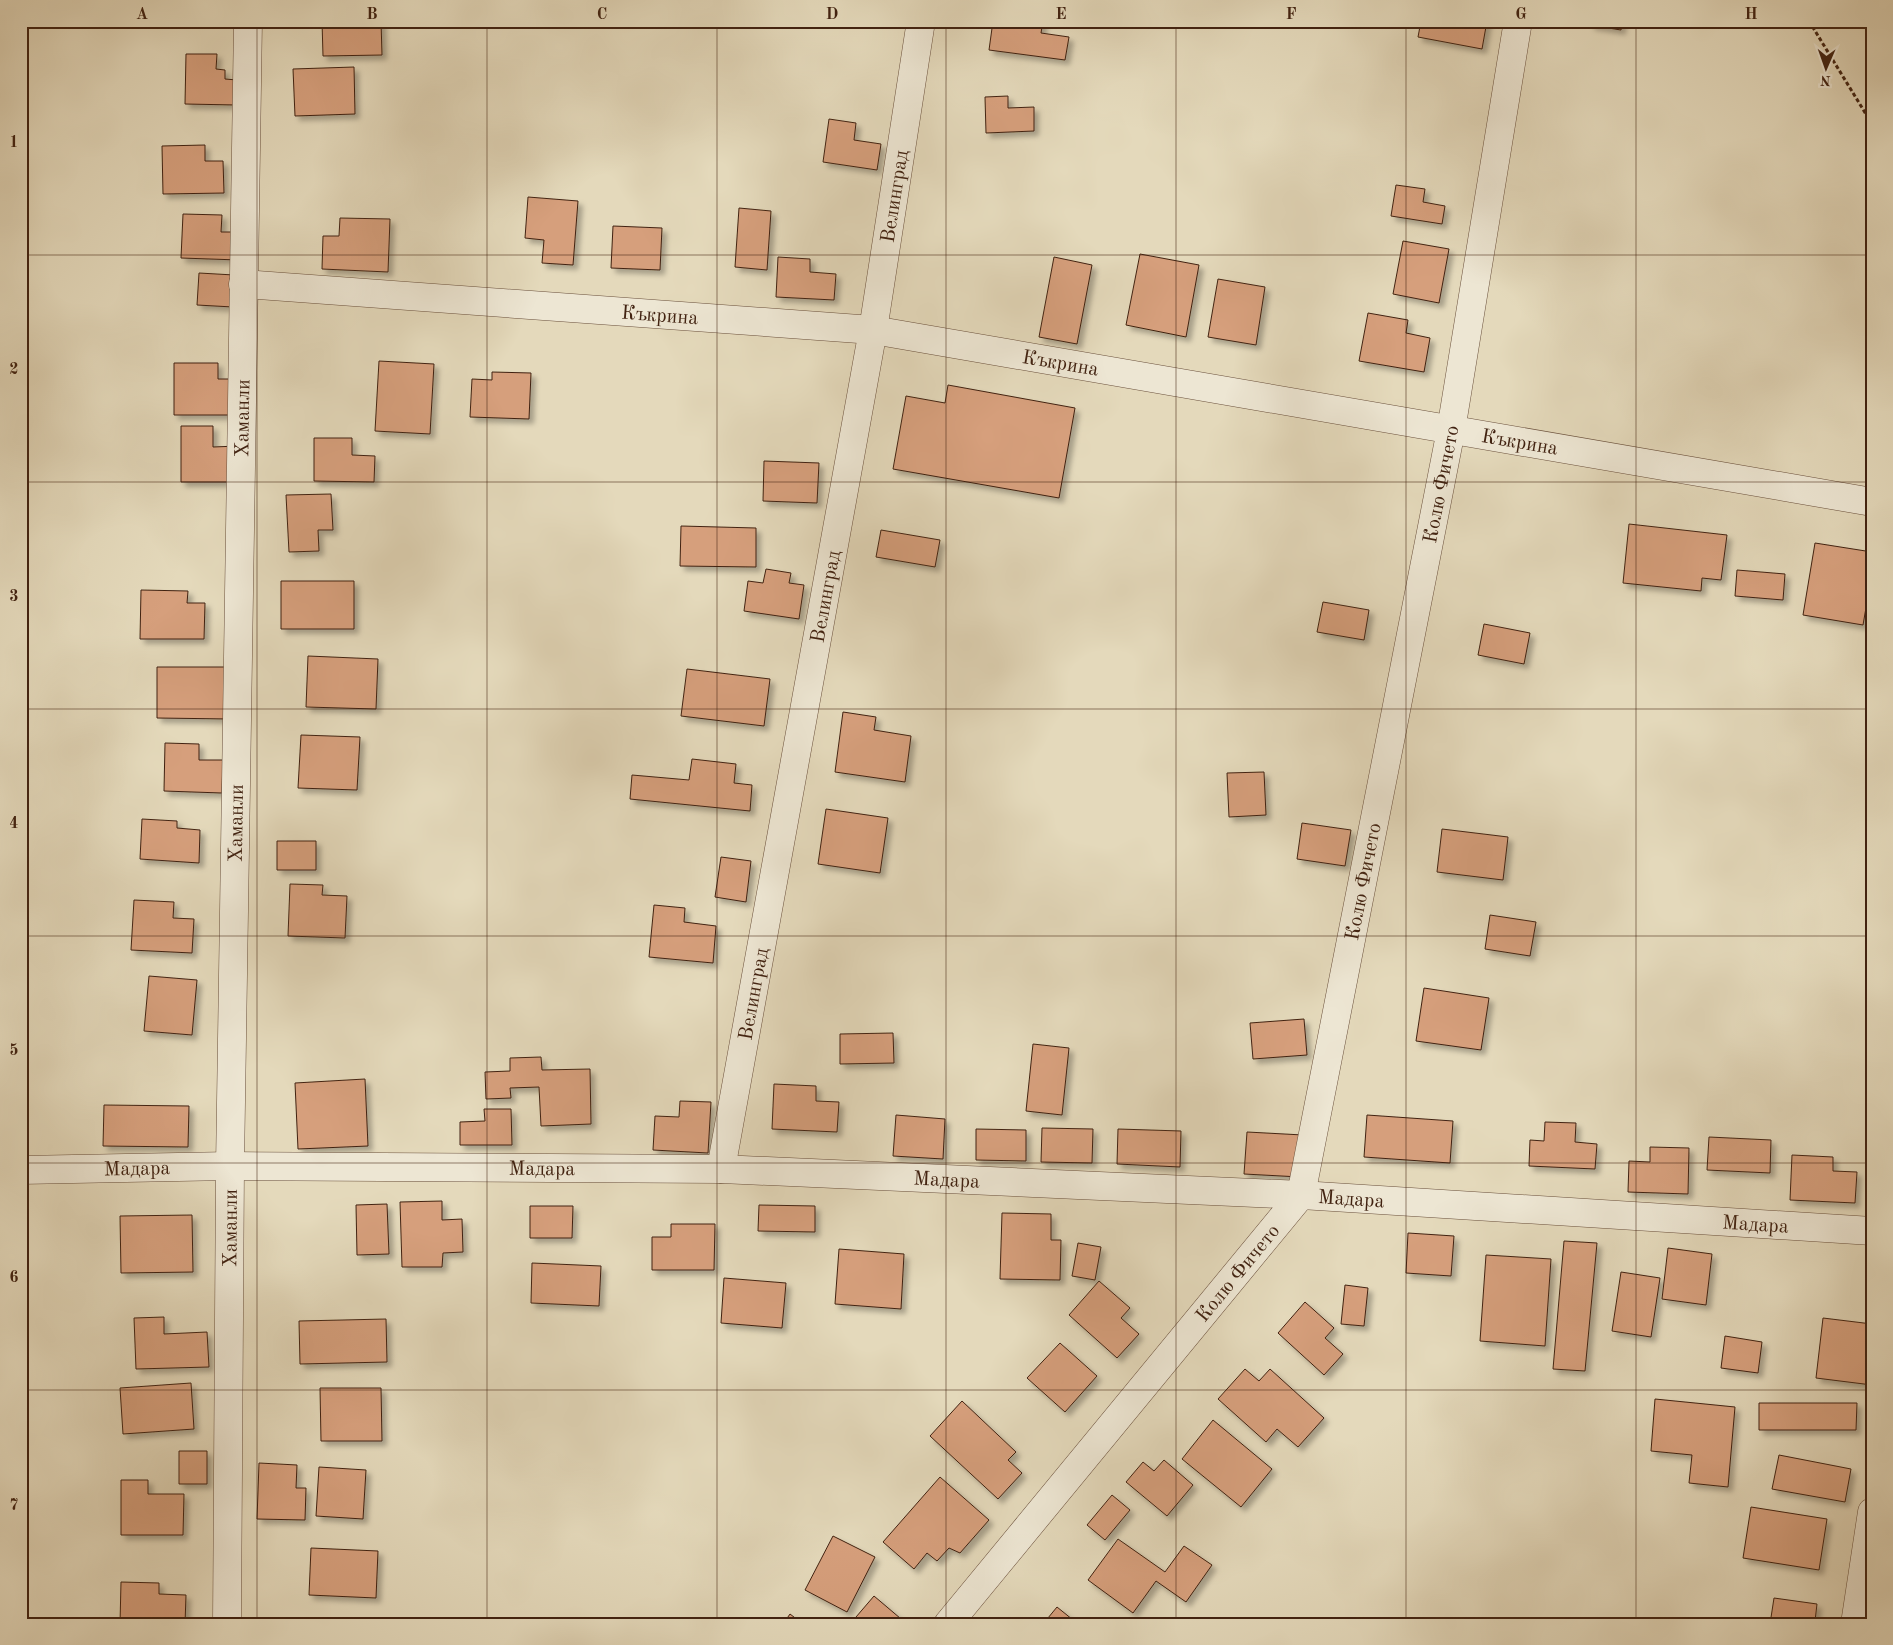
<svg xmlns="http://www.w3.org/2000/svg" width="1893" height="1645" font-family="'Old Standard TT',serif">
<style>
.building{fill:#d69f7b;stroke:#412211;filter:url(#shadow)}
.lines{fill:none;stroke-linecap:round;stroke-linejoin:round}
.minor-casing{stroke:#6a503c;stroke-width:29}
.path{stroke:#412211;stroke-width:3;stroke-dasharray:4 2.5;stroke-linecap:butt}
.minor{stroke:#ede6d3;stroke-width:28}
.grid{fill:none;stroke:#412211;stroke-width:1;stroke-opacity:0.55}
.labels{text-anchor:middle;stroke-width:5;stroke-linejoin:round;paint-order:stroke}
.street-label{font-size:20px;fill:#412211;stroke:#ede6d3}
.neatline{fill:none;stroke:#412211;stroke-width:2}
.grid-label{font-size:16px;text-anchor:middle;font-weight:bold;fill:#412211}
</style>
<defs>
<filter id="shadow"><feDropShadow dx="4.5" dy="4.5" stdDeviation="2.5" flood-color="#0004"/></filter>
</defs>
<rect width="100%" height="100%" fill="#e4d9bb"/>
<filter id="stains"><feTurbulence type="fractalNoise" baseFrequency=".004" numOctaves="4"/><feColorMatrix values="0 0 0 0 .2 0 0 0 0 .09 0 0 0 0 .02 0 0 0 .5 -.17"/></filter>
<radialGradient id="worn" r=".72"><stop offset=".6" stop-color="#630" stop-opacity="0"/><stop offset="1" stop-color="#630" stop-opacity=".3"/></radialGradient>
<path class="building" d="M 322,21 L 381,21 L 382,55 L 323,56 Z
M 993,21 L 1043,21 L 1041,33 L 1069,37 L 1065,60 L 989,50 Z
M 1421,21 L 1487,21 L 1482,49 L 1418,37 Z
M 1591,21 L 1622,21 L 1621,30 L 1590,25 Z
M 186,54 L 217,54 L 216,69 L 225,70 L 225,79 L 237,80 L 237,105 L 185,104 Z
M 354,67 L 355,114 L 295,116 L 293,69 Z
M 1008,96 L 1008,108 L 1034,107 L 1034,131 L 986,133 L 985,97 Z
M 829,119 L 856,123 L 854,140 L 881,144 L 877,170 L 823,162 Z
M 205,145 L 205,161 L 223,161 L 224,193 L 163,194 L 162,146 Z
M 1396,185 L 1425,189 L 1423,202 L 1445,206 L 1442,224 L 1391,216 Z
M 528,197 L 578,201 L 573,265 L 542,263 L 544,240 L 525,238 Z
M 739,208 L 771,211 L 767,270 L 735,267 Z
M 183,214 L 222,215 L 221,232 L 240,232 L 239,260 L 181,258 Z
M 340,218 L 390,219 L 388,272 L 322,269 L 323,236 L 339,236 Z
M 613,226 L 662,228 L 660,270 L 611,268 Z
M 1403,241 L 1449,249 L 1439,303 L 1393,294 Z
M 1140,254 L 1199,265 L 1186,337 L 1126,325 Z
M 778,257 L 810,259 L 810,272 L 836,274 L 834,300 L 776,297 Z
M 1054,257 L 1092,265 L 1077,344 L 1039,337 Z
M 199,273 L 234,275 L 233,307 L 197,305 Z
M 1218,279 L 1265,287 L 1256,345 L 1208,337 Z
M 1368,313 L 1408,320 L 1406,333 L 1430,338 L 1424,372 L 1359,361 Z
M 379,361 L 434,364 L 430,434 L 375,431 Z
M 174,363 L 218,363 L 218,379 L 238,379 L 239,415 L 174,415 Z
M 492,372 L 531,373 L 529,419 L 470,417 L 472,379 L 492,380 Z
M 948,385 L 1075,408 L 1059,498 L 893,469 L 906,396 L 945,403 Z
M 181,426 L 213,426 L 213,447 L 238,446 L 238,482 L 181,482 Z
M 314,438 L 352,438 L 352,455 L 375,456 L 374,482 L 314,481 Z
M 764,461 L 819,463 L 817,503 L 763,501 Z
M 331,494 L 333,530 L 318,530 L 319,551 L 289,552 L 286,495 Z
M 1629,524 L 1727,535 L 1721,580 L 1702,578 L 1701,591 L 1623,583 Z
M 681,526 L 756,528 L 756,567 L 680,566 Z
M 881,530 L 940,540 L 935,567 L 876,557 Z
M 1815,543 L 1872,552 L 1872,573 L 1863,625 L 1803,615 Z
M 766,569 L 791,573 L 789,583 L 804,585 L 799,619 L 744,611 L 748,581 L 763,583 Z
M 1737,570 L 1785,574 L 1783,600 L 1735,596 Z
M 281,581 L 354,581 L 354,629 L 281,629 Z
M 141,590 L 188,591 L 187,603 L 205,603 L 204,639 L 140,639 Z
M 1323,602 L 1369,610 L 1364,640 L 1317,632 Z
M 1484,624 L 1530,633 L 1524,664 L 1478,655 Z
M 308,656 L 378,659 L 376,709 L 306,707 Z
M 157,667 L 232,667 L 231,719 L 157,718 Z
M 687,669 L 770,679 L 764,726 L 681,716 Z
M 843,712 L 876,717 L 874,730 L 911,736 L 905,782 L 835,772 Z
M 301,735 L 360,737 L 357,790 L 298,788 Z
M 165,743 L 199,744 L 199,760 L 223,760 L 222,793 L 164,791 Z
M 692,759 L 736,764 L 734,783 L 752,785 L 750,811 L 630,799 L 632,775 L 689,780 Z
M 1264,772 L 1266,815 L 1229,817 L 1227,773 Z
M 826,809 L 888,818 L 880,873 L 818,864 Z
M 142,819 L 177,821 L 177,828 L 200,830 L 199,863 L 140,859 Z
M 1302,823 L 1351,830 L 1345,866 L 1297,859 Z
M 1442,829 L 1508,837 L 1503,880 L 1437,872 Z
M 277,841 L 316,841 L 316,870 L 277,870 Z
M 721,857 L 751,861 L 746,902 L 715,897 Z
M 290,884 L 323,885 L 322,895 L 347,896 L 345,938 L 288,936 Z
M 134,900 L 174,902 L 173,918 L 194,919 L 192,953 L 131,950 Z
M 654,905 L 685,908 L 684,922 L 716,926 L 713,963 L 649,957 Z
M 1490,915 L 1536,922 L 1530,956 L 1485,949 Z
M 149,976 L 197,980 L 192,1035 L 144,1031 Z
M 1424,988 L 1489,998 L 1481,1050 L 1416,1041 Z
M 1304,1019 L 1307,1055 L 1253,1059 L 1250,1023 Z
M 893,1033 L 894,1063 L 840,1064 L 840,1034 Z
M 1033,1044 L 1069,1048 L 1062,1115 L 1026,1111 Z
M 541,1057 L 542,1070 L 590,1069 L 591,1124 L 541,1126 L 539,1087 L 510,1088 L 511,1098 L 486,1099 L 485,1072 L 510,1071 L 510,1058 Z
M 365,1079 L 368,1146 L 298,1149 L 295,1083 Z
M 774,1084 L 816,1086 L 816,1101 L 839,1102 L 837,1132 L 772,1129 Z
M 680,1101 L 711,1102 L 708,1153 L 653,1150 L 655,1116 L 679,1117 Z
M 104,1105 L 189,1106 L 188,1147 L 103,1146 Z
M 484,1109 L 511,1109 L 512,1145 L 460,1145 L 460,1122 L 485,1121 Z
M 896,1115 L 945,1119 L 943,1159 L 893,1156 Z
M 1367,1115 L 1453,1121 L 1450,1163 L 1364,1157 Z
M 1545,1122 L 1576,1123 L 1575,1142 L 1597,1144 L 1595,1169 L 1529,1166 L 1530,1140 L 1544,1141 Z
M 1042,1128 L 1093,1129 L 1092,1163 L 1041,1162 Z
M 976,1129 L 1026,1130 L 1026,1161 L 976,1160 Z
M 1118,1129 L 1181,1131 L 1180,1167 L 1117,1164 Z
M 1247,1132 L 1303,1135 L 1300,1177 L 1244,1174 Z
M 1709,1137 L 1771,1140 L 1770,1173 L 1707,1170 Z
M 1650,1147 L 1689,1148 L 1688,1194 L 1628,1192 L 1629,1161 L 1650,1162 Z
M 1792,1155 L 1833,1157 L 1833,1171 L 1857,1172 L 1855,1203 L 1790,1200 Z
M 442,1201 L 442,1220 L 462,1219 L 463,1252 L 443,1253 L 442,1267 L 402,1267 L 400,1202 Z
M 387,1204 L 389,1254 L 357,1255 L 356,1205 Z
M 759,1205 L 815,1206 L 815,1232 L 758,1231 Z
M 530,1206 L 573,1206 L 572,1238 L 530,1238 Z
M 1002,1213 L 1051,1214 L 1051,1240 L 1061,1240 L 1060,1280 L 1000,1279 Z
M 192,1215 L 193,1272 L 121,1273 L 120,1216 Z
M 671,1224 L 715,1224 L 714,1270 L 652,1270 L 652,1237 L 671,1237 Z
M 1408,1233 L 1454,1236 L 1451,1276 L 1406,1273 Z
M 1564,1241 L 1597,1243 L 1585,1371 L 1553,1369 Z
M 1078,1243 L 1101,1247 L 1095,1280 L 1072,1276 Z
M 1668,1248 L 1712,1254 L 1706,1305 L 1662,1299 Z
M 839,1249 L 904,1254 L 901,1309 L 835,1304 Z
M 1486,1255 L 1551,1259 L 1545,1346 L 1480,1341 Z
M 532,1263 L 601,1266 L 599,1306 L 531,1303 Z
M 1621,1272 L 1660,1278 L 1651,1337 L 1612,1331 Z
M 724,1278 L 786,1283 L 782,1328 L 721,1323 Z
M 1099,1281 L 1130,1308 L 1121,1318 L 1139,1334 L 1117,1358 L 1069,1315 Z
M 1345,1285 L 1368,1288 L 1364,1326 L 1341,1324 Z
M 1305,1302 L 1334,1328 L 1325,1338 L 1343,1354 L 1324,1375 L 1278,1333 Z
M 164,1317 L 164,1334 L 207,1332 L 209,1367 L 136,1369 L 134,1318 Z
M 1823,1318 L 1872,1324 L 1872,1385 L 1816,1378 Z
M 386,1319 L 387,1362 L 300,1364 L 299,1321 Z
M 1725,1336 L 1762,1342 L 1758,1373 L 1721,1368 Z
M 1060,1343 L 1097,1376 L 1065,1412 L 1027,1378 Z
M 1245,1369 L 1259,1381 L 1270,1369 L 1324,1418 L 1298,1447 L 1277,1429 L 1266,1442 L 1218,1399 Z
M 191,1383 L 194,1429 L 123,1434 L 120,1388 Z
M 320,1388 L 381,1388 L 382,1441 L 321,1441 Z
M 1655,1399 L 1735,1407 L 1728,1487 L 1689,1483 L 1692,1455 L 1651,1451 Z
M 962,1401 L 1016,1452 L 1008,1460 L 1022,1473 L 998,1499 L 930,1436 Z
M 1759,1403 L 1857,1403 L 1856,1430 L 1759,1430 Z
M 1213,1420 L 1272,1469 L 1241,1507 L 1182,1459 Z
M 179,1451 L 207,1451 L 207,1484 L 179,1484 Z
M 1779,1455 L 1851,1469 L 1845,1502 L 1772,1489 Z
M 1164,1460 L 1193,1485 L 1167,1516 L 1126,1482 L 1143,1462 L 1154,1471 Z
M 259,1463 L 297,1465 L 296,1488 L 306,1488 L 305,1520 L 257,1519 Z
M 319,1467 L 366,1470 L 363,1519 L 316,1516 Z
M 940,1477 L 989,1520 L 960,1553 L 949,1548 L 937,1561 L 927,1553 L 914,1569 L 883,1542 Z
M 121,1480 L 148,1480 L 148,1494 L 184,1494 L 183,1535 L 121,1535 Z
M 1112,1495 L 1130,1510 L 1105,1540 L 1087,1525 Z
M 1751,1507 L 1827,1519 L 1819,1570 L 1743,1558 Z
M 833,1536 L 875,1557 L 847,1612 L 805,1590 Z
M 1118,1539 L 1165,1572 L 1184,1546 L 1212,1565 L 1186,1602 L 1156,1581 L 1133,1613 L 1088,1580 Z
M 311,1548 L 378,1551 L 376,1598 L 309,1595 Z
M 121,1582 L 159,1583 L 159,1594 L 186,1595 L 185,1624 L 120,1624 Z
M 874,1596 L 907,1624 L 850,1624 Z
M 1774,1598 L 1817,1604 L 1815,1621 L 1830,1624 L 1770,1624 Z
M 1057,1607 L 1078,1624 L 1043,1624 Z
M 790,1614 L 803,1624 L 783,1624 Z"/>
<g class="lines">
<defs>
<g id="minor">
<path id="s1" d="M 243,284 L 873,330 L 1872,502"/>
<path id="s2" d="M 721,1169 L 873,330 L 921,21"/>
<path id="s3" d="M 21,1170 L 230,1166 L 721,1169 L 1301,1195 L 1872,1231"/>
<path id="s4" d="M 227,1624 L 230,1166 L 248,21"/>
<path id="s5" d="M 948,1624 L 1301,1195 L 1451,430 L 1518,21"/>
<path d="M 1855,1624 L 1872,1512"/>
</g>
</defs>
<use href="#minor" class="minor-casing"/>
<path class="path" d="M 1809,21 L 1872,124"/>
<use href="#minor" class="minor"/>
</g>
<path class="grid" d="M 257,21 L 257,1624M 487,21 L 487,1624M 717,21 L 717,1624M 946,21 L 946,1624M 1176,21 L 1176,1624M 1406,21 L 1406,1624M 1636,21 L 1636,1624M 21,255 L 1872,255M 21,482 L 1872,482M 21,709 L 1872,709M 21,936 L 1872,936M 21,1163 L 1872,1163M 21,1390 L 1872,1390"/>
<g class="labels">
<g class="street-label">
<text dy="7" stroke="none"><textPath href="#s2" startOffset="988">Велинград</textPath></text>
<text dy="7" stroke="none"><textPath href="#s1" startOffset="418">Къкрина</textPath></text>
<text dy="7" stroke="none"><textPath href="#s1" startOffset="822">Къкрина</textPath></text>
<text dy="7" stroke="none"><textPath href="#s4" startOffset="1206">Хаманли</textPath></text>
<text dy="7" stroke="none"><textPath href="#s1" startOffset="1288">Къкрина</textPath></text>
<text dy="7" stroke="none"><textPath href="#s5" startOffset="1280">Колю Фичето</textPath></text>
<text dy="7" stroke="none"><textPath href="#s2" startOffset="582">Велинград</textPath></text>
<text dy="7" stroke="none"><textPath href="#s4" startOffset="801">Хаманли</textPath></text>
<text dy="7" stroke="none"><textPath href="#s5" startOffset="875">Колю Фичето</textPath></text>
<text dy="7" stroke="none"><textPath href="#s2" startOffset="178">Велинград</textPath></text>
<text dy="7" stroke="none"><textPath href="#s3" startOffset="116">Мадара</textPath></text>
<text dy="7" stroke="none"><textPath href="#s3" startOffset="521">Мадара</textPath></text>
<text dy="7" stroke="none"><textPath href="#s3" startOffset="926">Мадара</textPath></text>
<text dy="7" stroke="none"><textPath href="#s3" startOffset="1331">Мадара</textPath></text>
<text dy="7" stroke="none"><textPath href="#s3" startOffset="1736">Мадара</textPath></text>
<text dy="7" stroke="none"><textPath href="#s4" startOffset="396">Хаманли</textPath></text>
<text dy="7" stroke="none"><textPath href="#s5" startOffset="455">Колю Фичето</textPath></text>
</g>
</g>
<rect width="1893" height="1645" fill="none" stroke="#e4d9bb" stroke-width="55"/>
<g transform="translate(1826 68) rotate(182)" stroke="#ede6d3" stroke-width="4" paint-order="stroke">
<path d="M0-4L9 19L0 12L-9 19Z" fill="#412211"/>
<text y="-8" font-size="14" font-weight="bold" text-anchor="middle" fill="#412211">N</text>
</g>
<rect x="28" y="28" width="1838" height="1590" class="neatline"/>
<g class="grid-label">
<text x="142" y="19">A</text>
<text x="372" y="19">B</text>
<text x="602" y="19">C</text>
<text x="832" y="19">D</text>
<text x="1061" y="19">E</text>
<text x="1291" y="19">F</text>
<text x="1521" y="19">G</text>
<text x="1751" y="19">H</text>
<text x="14" y="147">1</text>
<text x="14" y="374">2</text>
<text x="14" y="601">3</text>
<text x="14" y="828">4</text>
<text x="14" y="1055">5</text>
<text x="14" y="1282">6</text>
<text x="14" y="1510">7</text>
</g>
<rect width="100%" height="100%" filter="url(#stains)"/>
<rect width="100%" height="100%" fill="url(#worn)"/>
</svg>
